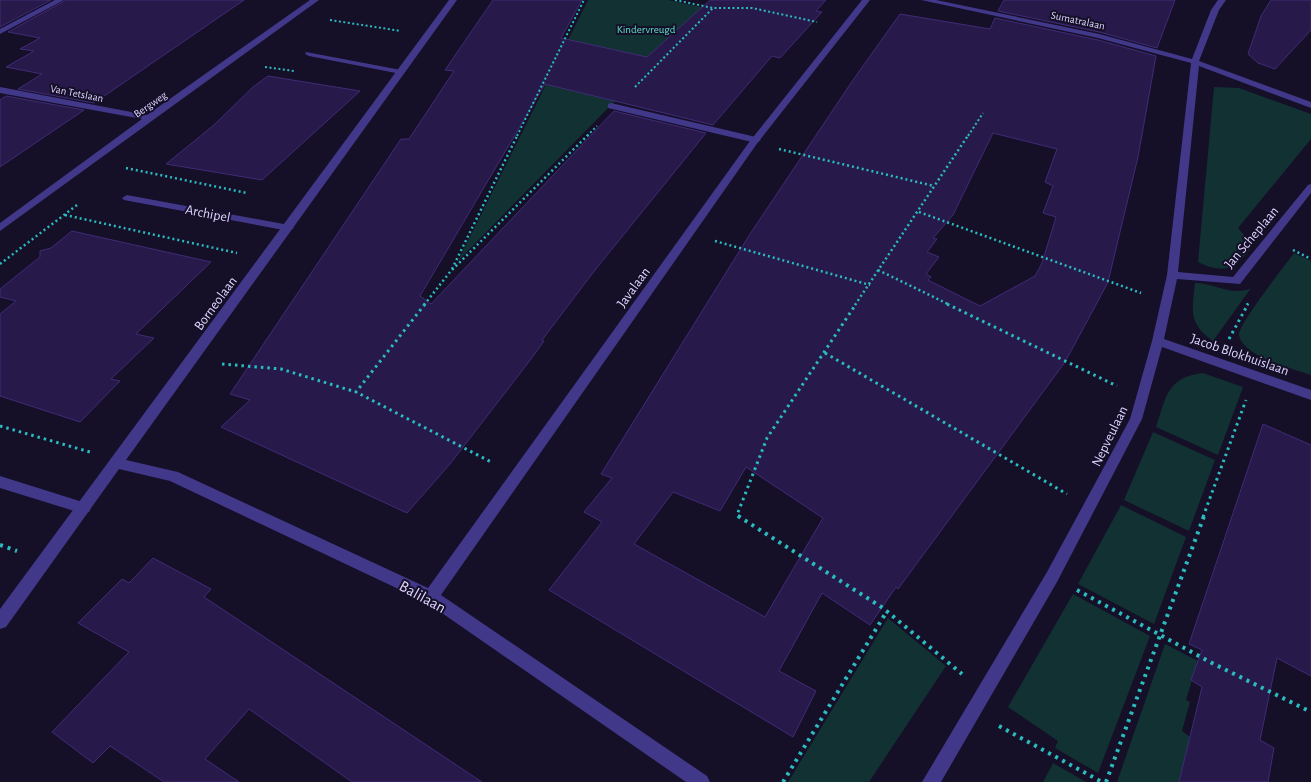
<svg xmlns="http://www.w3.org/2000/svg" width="1311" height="782" font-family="'Alegreya Sans',sans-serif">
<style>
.green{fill:#113133}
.building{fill:#271a4a;stroke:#402b77;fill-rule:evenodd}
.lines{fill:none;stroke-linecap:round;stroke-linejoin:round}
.path-far3{stroke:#2abcbf;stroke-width:2;stroke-dasharray:2 2.5;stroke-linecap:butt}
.path-far2{stroke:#2abcbf;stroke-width:2.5;stroke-dasharray:2 3;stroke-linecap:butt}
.path-far1{stroke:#2abcbf;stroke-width:3;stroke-dasharray:2.5 4;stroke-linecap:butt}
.path{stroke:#2abcbf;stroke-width:4;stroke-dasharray:3 5;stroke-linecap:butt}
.service{fill:#413889;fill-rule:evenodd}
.minor{fill:#413889;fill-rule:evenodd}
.labels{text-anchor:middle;stroke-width:4;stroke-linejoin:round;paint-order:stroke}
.far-street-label{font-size:11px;fill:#ded6ff;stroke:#150f28}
.far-park-label{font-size:11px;fill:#5ce5ce;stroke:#150f28}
.street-label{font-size:14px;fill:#ded6ff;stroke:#150f28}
.near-street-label{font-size:16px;fill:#ded6ff;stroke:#150f28}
</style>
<rect width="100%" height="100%" fill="#150f28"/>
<path class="green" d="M 588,0 L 668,0 L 711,9 L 617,99 L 458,261 Z
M 1214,87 L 1239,88 L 1311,114 L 1311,139 L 1238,228 L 1253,245 C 1237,267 1226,276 1198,262 Z
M 1294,253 L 1311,261 L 1311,375 C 1293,369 1243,357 1239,335 C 1237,326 1286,264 1294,253 Z
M 1195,283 C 1214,283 1233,297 1251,288 L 1213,341 C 1188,323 1192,311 1195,283 Z
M 1203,373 L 1243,387 L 1218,455 L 1156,427 C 1166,397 1167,377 1203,373 Z
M 1153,432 L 1215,460 L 1189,531 L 1124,500 Z
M 1121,505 L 1186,537 L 1154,624 L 1078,584 Z
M 1073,594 L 1150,636 L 1098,773 L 1055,748 L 1058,741 L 1008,707 Z
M 888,618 L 946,666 L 869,782 L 788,782 Z
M 1165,644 L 1198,661 L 1186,700 L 1190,702 L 1182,731 L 1190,737 L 1179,782 L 1117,782 Z
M 1053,763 L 1086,782 L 1043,782 Z"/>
<path class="building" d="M 0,0 L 51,0 L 0,27 Z
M 66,0 L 244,0 L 94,103 L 18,89 L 42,74 L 6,67 L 34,51 L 20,49 L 40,38 L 8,32 Z
M 493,0 L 582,0 L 561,38 L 647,57 L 710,0 L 826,0 L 816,11 L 822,12 L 780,58 L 772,56 L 713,125 L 545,84 L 420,296 L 431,304 L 614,111 L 706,133 L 595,270 L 542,340 L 544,341 L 531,359 L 450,464 L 407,513 L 221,427 L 250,400 L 230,394 L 401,139 L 409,139 L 454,71 L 445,70 Z
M 1004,0 L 1175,0 L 1157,48 L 1099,32 L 998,11 Z
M 1271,0 L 1311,0 L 1311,30 L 1275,69 L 1258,63 L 1248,54 L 1261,16 Z
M 900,14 L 990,29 L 995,18 L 1098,40 L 1156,56 L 1138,157 L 1108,282 L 1098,301 L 1065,362 L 898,589 L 896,587 L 870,625 L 822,593 L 779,671 L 816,691 L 793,737 L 549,590 L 602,522 L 584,512 L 612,478 L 601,474 L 750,234 L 853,80 ZM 993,133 L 1057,149 L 1045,182 L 1053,186 L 1043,213 L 1056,217 L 1042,263 L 1035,276 L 980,306 L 928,280 L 931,277 L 926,274 L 939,257 L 927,252 L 937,239 L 933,238 L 953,215 ZM 746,467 L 823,518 L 765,617 L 634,544 L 673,492 L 720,511 Z
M 268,76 L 360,91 L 262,180 L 166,164 L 214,125 L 253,87 Z
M 6,96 L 84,110 L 0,167 L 0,100 Z
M 72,231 L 211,262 L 136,334 L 154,338 L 111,379 L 120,381 L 80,422 L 0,396 L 0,314 L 16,301 L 0,297 L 0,289 L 40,257 L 40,251 L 51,248 Z
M 1263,424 L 1311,445 L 1311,676 L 1277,658 L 1260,740 L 1274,748 L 1268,782 L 1179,782 L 1202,687 L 1191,680 L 1202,650 L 1189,644 Z
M 153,558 L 211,589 L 204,597 L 482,782 L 352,782 L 249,709 L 205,759 L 239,782 L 164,782 L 110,746 L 93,763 L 52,732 L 129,652 L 78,623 L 122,579 L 129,583 Z"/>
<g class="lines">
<path class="path-far3" d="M 675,0 L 713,8
M 330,20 L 401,31
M 265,67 L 294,71
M 635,87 L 713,8 L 752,8 L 817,22
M 517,136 L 584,0
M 587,136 L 597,126
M 968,136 L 983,113"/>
<path class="path-far2" d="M 779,149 L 934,186
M 126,168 L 247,193
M 919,212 L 1141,293
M 65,215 L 237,253
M 715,241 L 870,285
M 1293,250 L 1311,259
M 0,264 L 77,205
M 452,269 L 518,134
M 878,270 L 950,305
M 424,305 L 450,272 L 589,134
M 855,305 L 969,134
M 1247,305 L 1249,302"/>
<path class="path-far1" d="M 425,304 L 356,392 L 493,463
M 947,304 L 1117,386
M 1229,339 L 1248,304
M 825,353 L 1067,494
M 222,364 L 281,369 L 356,392
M 0,426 L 90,452
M 740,517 L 737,515 L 767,438 L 856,304
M 1203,517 L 1246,400"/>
<path class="path" d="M 738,516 L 883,608 L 962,674
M 0,545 L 17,551
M 1077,590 L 1212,663 L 1311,712
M 999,726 L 1102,782
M 783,782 L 887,611
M 1106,782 L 1204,516"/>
<path class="service" d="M 306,52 L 401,70 L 405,72 L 401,74 L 309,56 L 305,54 Z
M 611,103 L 756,137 L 761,140 L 756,143 L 608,108 L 608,104 Z
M 127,195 L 289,225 L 294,228 L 289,231 L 124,200 L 122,198 Z
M 0,476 L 89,504 L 91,508 L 89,512 L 84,514 L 0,488 Z"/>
<path class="minor" d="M 55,0 L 64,0 L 0,34 L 0,29 Z
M 310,0 L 319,0 L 0,231 L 0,223 L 142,119 L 0,93 L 0,87 L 147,115 Z
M 449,0 L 457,0 L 126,460 L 178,472 L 428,588 L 750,141 L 862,0 L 870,0 L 756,145 L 441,595 L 707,776 L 710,782 L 686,782 L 426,602 L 170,481 L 119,469 L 6,627 L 0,629 L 0,609 Z
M 921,0 L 936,0 L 1099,34 L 1192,59 L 1211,10 L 1218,0 L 1226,0 L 1219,10 L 1199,61 L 1311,102 L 1311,108 L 1199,66 L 1178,272 L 1233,277 L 1308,185 L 1311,184 L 1311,193 L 1240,284 L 1177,279 L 1164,339 L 1311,390 L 1311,400 L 1162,347 L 1142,419 L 1057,582 L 941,782 L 922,782 L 1047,572 L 1130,419 L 1152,341 L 1167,275 L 1191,63 L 1098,38 Z"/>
</g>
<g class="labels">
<g class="far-street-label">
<text transform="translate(1078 20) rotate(12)" y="4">Sumatralaan</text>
<text transform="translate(77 93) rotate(11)" y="4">Van Tetslaan</text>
<text transform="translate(150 104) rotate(-35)" y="4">Bergweg</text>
</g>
<g class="far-park-label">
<text x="646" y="33">Kindervreugd</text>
</g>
<g class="street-label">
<text transform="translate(208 213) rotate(11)" y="5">Archipel</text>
<text transform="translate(1251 237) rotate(-50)" y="5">Jan Scheplaan</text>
<text transform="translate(633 287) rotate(-54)" y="5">Javalaan</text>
<text transform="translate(215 303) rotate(-54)" y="5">Borneolaan</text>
<text transform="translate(1240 354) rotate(19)" y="5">Jacob Blokhuislaan</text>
<text transform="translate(1109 436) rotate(-64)" y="5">Nepveulaan</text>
</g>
<g class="near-street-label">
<text transform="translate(423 596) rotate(29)" y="6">Balilaan</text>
</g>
</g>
</svg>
